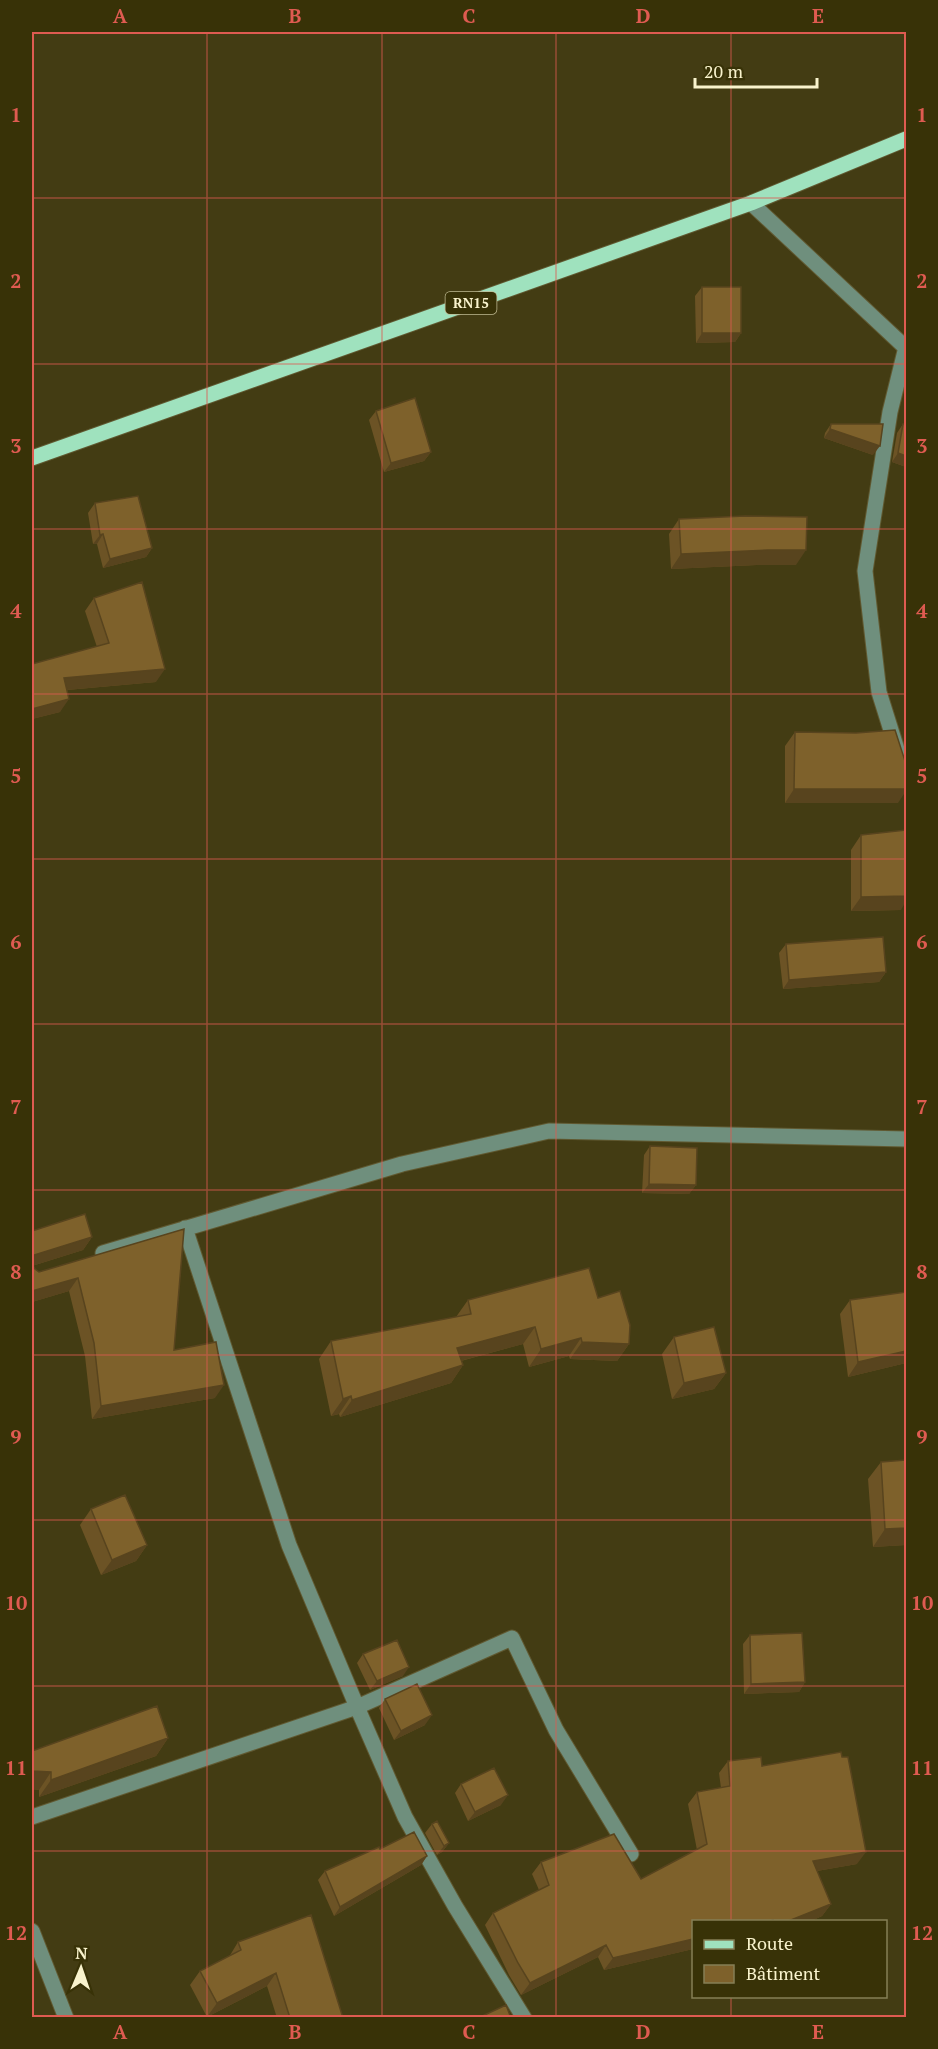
<svg xmlns="http://www.w3.org/2000/svg" width="938" height="2049" font-family="'PT Serif',serif">
<style>
.lines{fill:none;stroke-linecap:round;stroke-linejoin:round}
.minor-casing{stroke:#605931;stroke-width:17}
.major-casing{stroke:#605931;stroke-width:17}
.minor{stroke:#6f8f7d;stroke-width:15}
.major{stroke:#9fe2be;stroke-width:15}
.wall{fill:#6c5325}
.shaded-wall{fill:#58441e}
.building{fill:#7e612b;stroke:#58441e;stroke-width:1.5}
.grid{fill:none;stroke:#df5b51;stroke-width:1.5;stroke-opacity:0.55}
.labels{text-anchor:middle;stroke-width:5;stroke-linejoin:round;paint-order:stroke}
.shield{fill:#383207;stroke:#bfb992;stroke-width:1.5}
.shield-label{font-size:14px;font-weight:bold;fill:#f9f3cd}
.neatline{fill:none;stroke:#df5b51;stroke-width:2}
.grid-label{font-size:20px;text-anchor:middle;font-weight:bold;fill:#df5b51}
</style>
<rect width="100%" height="100%" fill="#433c13"/>
<g class="lines">
<defs>
<path id="minor" d="M 751,203 L 906,348
M 906,347 L 890,412 L 865,571 L 879,692 L 906,778
M 185,1228 L 289,1545 L 357,1707 L 405,1817 L 455,1906 L 524,2018
M 103,1253 L 402,1164 L 549,1131 L 906,1139
M 32,1817 L 357,1707 L 512,1638 L 556,1730 L 631,1854
M 32,1931 L 66,2018"/>
<path id="major" d="M 32,458 L 751,203 L 906,139"/>
</defs>
<use href="#minor" class="minor-casing"/>
<use href="#major" class="major-casing"/>
<use href="#minor" class="minor"/>
<use href="#major" class="major"/>
</g>
<path class="wall" d="M 702,287 L 741,333 L 735,342 L 696,343 L 695,296 Z
M 376,411 L 431,452 L 424,461 L 384,472 L 369,420 Z
M 831,424 L 873,455 L 824,438 L 825,433 Z
M 903,424 L 906,467 L 892,462 L 897,433 Z
M 95,503 L 152,548 L 146,557 L 103,568 L 97,544 L 93,544 L 88,513 Z
M 679,519 L 796,565 L 757,565 L 671,569 L 669,534 Z
M 94,598 L 156,682 L 67,690 L 60,712 L 32,719 L 97,647 L 85,611 Z
M 795,732 L 898,803 L 785,803 L 785,746 Z
M 861,835 L 901,910 L 851,911 L 851,850 Z
M 786,944 L 886,972 L 879,982 L 783,989 L 779,953 Z
M 650,1146 L 696,1185 L 689,1194 L 642,1193 L 644,1155 Z
M 184,1229 L 174,1350 L 215,1398 L 92,1419 L 85,1356 L 69,1291 L 32,1302 L 32,1231 L 92,1237 L 83,1250 L 32,1266 L 35,1269 L 39,1272 Z
M 906,1292 L 906,1363 L 848,1377 L 840,1314 L 850,1300 Z
M 598,1298 L 629,1344 L 617,1361 L 570,1359 L 569,1356 L 529,1367 L 523,1344 L 461,1361 L 463,1365 L 451,1383 L 340,1417 L 339,1414 L 331,1416 L 319,1359 L 331,1341 L 456,1317 L 468,1300 Z
M 674,1337 L 726,1373 L 714,1389 L 672,1399 L 662,1354 Z
M 881,1462 L 906,1545 L 873,1547 L 868,1479 Z
M 91,1509 L 147,1545 L 136,1561 L 101,1575 L 80,1525 Z
M 750,1635 L 805,1682 L 799,1692 L 744,1694 L 743,1644 Z
M 363,1654 L 403,1676 L 370,1690 L 357,1663 Z
M 385,1699 L 425,1725 L 394,1740 L 379,1708 Z
M 168,1738 L 156,1756 L 39,1797 L 39,1790 L 32,1789 L 32,1751 Z
M 728,1761 L 762,1766 L 857,1864 L 817,1871 L 831,1904 L 822,1916 L 809,1922 L 693,1922 L 693,1949 L 604,1970 L 598,1957 L 521,1995 L 509,1975 L 485,1925 L 493,1913 L 539,1890 L 532,1874 L 541,1862 L 641,1879 L 697,1850 L 688,1804 L 697,1792 L 721,1788 L 719,1773 Z
M 461,1784 L 501,1805 L 468,1821 L 455,1793 Z
M 432,1824 L 449,1843 L 442,1852 L 437,1855 L 425,1833 Z
M 380,1849 L 427,1856 L 421,1865 L 334,1916 L 318,1880 L 325,1871 Z
M 238,1942 L 343,2018 L 277,2018 L 267,1986 L 207,2017 L 190,1985 L 200,1971 L 229,1957 Z"/>
<path class="shaded-wall" d="M 702,333 L 741,333 L 735,342 L 696,343 Z
M 830,429 L 880,446 L 873,455 L 824,438 Z
M 431,452 L 424,461 L 384,472 L 391,463 Z
M 898,453 L 906,456 L 906,467 L 892,462 Z
M 103,534 L 97,544 L 93,544 L 100,535 Z
M 152,548 L 146,557 L 103,568 L 110,559 Z
M 768,550 L 806,550 L 796,565 L 757,565 L 671,569 L 681,554 Z
M 165,669 L 156,682 L 55,691 L 64,678 Z
M 69,699 L 60,712 L 32,719 L 32,709 Z
M 794,789 L 906,789 L 906,791 L 898,803 L 785,803 Z
M 906,896 L 906,901 L 901,910 L 851,911 L 861,897 Z
M 886,972 L 879,982 L 783,989 L 789,980 Z
M 649,1184 L 696,1185 L 689,1194 L 642,1193 Z
M 92,1237 L 83,1250 L 32,1266 L 34,1255 Z
M 78,1278 L 69,1291 L 32,1302 L 32,1291 Z
M 535,1327 L 523,1344 L 445,1365 L 457,1348 Z
M 581,1338 L 569,1356 L 529,1367 L 541,1349 Z
M 582,1342 L 629,1344 L 617,1361 L 570,1359 Z
M 906,1351 L 906,1363 L 848,1377 L 858,1362 Z
M 463,1365 L 451,1383 L 340,1417 L 352,1400 Z
M 726,1373 L 714,1389 L 672,1399 L 684,1383 Z
M 224,1385 L 215,1398 L 92,1419 L 101,1406 Z
M 351,1396 L 339,1414 L 331,1416 L 343,1399 Z
M 906,1528 L 906,1545 L 873,1547 L 885,1529 Z
M 147,1545 L 136,1561 L 101,1575 L 112,1560 Z
M 409,1667 L 403,1676 L 370,1690 L 377,1681 Z
M 805,1682 L 799,1692 L 744,1694 L 751,1684 Z
M 432,1715 L 425,1725 L 394,1740 L 401,1731 Z
M 168,1738 L 156,1756 L 39,1797 L 51,1780 Z
M 32,1771 L 51,1772 L 39,1790 L 32,1789 Z
M 508,1795 L 501,1805 L 468,1821 L 475,1812 Z
M 449,1843 L 442,1852 L 437,1855 L 444,1846 Z
M 866,1852 L 857,1864 L 805,1873 L 813,1861 Z
M 427,1856 L 421,1865 L 334,1916 L 340,1907 Z
M 831,1904 L 822,1916 L 809,1922 L 786,1922 Z
M 693,1939 L 693,1949 L 604,1970 L 613,1958 Z
M 606,1945 L 598,1957 L 521,1995 L 530,1983 Z
M 276,1973 L 267,1986 L 207,2017 L 217,2003 Z"/>
<path class="building" d="M 702,287 L 741,287 L 741,333 L 702,333 Z
M 415,398 L 431,452 L 391,463 L 376,411 Z
M 831,424 L 883,424 L 880,446 L 830,429 Z
M 903,424 L 906,424 L 906,456 L 898,453 Z
M 138,496 L 152,548 L 110,559 L 103,534 L 100,535 L 95,503 Z
M 745,516 L 807,517 L 806,550 L 768,550 L 681,554 L 679,519 Z
M 142,582 L 165,669 L 64,678 L 69,699 L 32,709 L 32,664 L 109,643 L 94,598 Z
M 895,730 L 906,764 L 906,789 L 794,789 L 795,732 L 856,733 Z
M 906,830 L 906,896 L 861,897 L 861,835 Z
M 883,937 L 886,972 L 789,980 L 786,944 Z
M 650,1146 L 697,1148 L 696,1185 L 649,1184 Z
M 85,1214 L 92,1237 L 34,1255 L 32,1264 L 35,1269 L 39,1272 L 184,1229 L 174,1350 L 216,1342 L 224,1385 L 101,1406 L 94,1343 L 78,1278 L 32,1291 L 32,1231 Z
M 589,1268 L 598,1298 L 620,1291 L 630,1325 L 629,1344 L 582,1342 L 581,1338 L 541,1349 L 535,1327 L 457,1348 L 463,1365 L 352,1400 L 351,1396 L 343,1399 L 331,1341 L 471,1314 L 468,1300 Z
M 906,1292 L 906,1351 L 858,1362 L 850,1300 Z
M 714,1327 L 726,1373 L 684,1383 L 674,1337 Z
M 906,1460 L 906,1528 L 885,1529 L 881,1462 Z
M 125,1495 L 147,1545 L 112,1560 L 91,1509 Z
M 802,1633 L 805,1682 L 751,1684 L 750,1635 Z
M 397,1640 L 409,1667 L 377,1681 L 363,1654 Z
M 417,1684 L 432,1715 L 401,1731 L 385,1699 Z
M 157,1706 L 168,1738 L 51,1780 L 51,1772 L 32,1771 L 32,1751 Z
M 841,1752 L 842,1757 L 848,1757 L 866,1852 L 813,1861 L 831,1904 L 786,1922 L 773,1922 L 773,1920 L 767,1922 L 693,1922 L 693,1939 L 613,1958 L 606,1945 L 530,1983 L 518,1963 L 493,1913 L 549,1885 L 541,1862 L 614,1834 L 641,1879 L 707,1844 L 697,1792 L 730,1786 L 728,1761 L 761,1757 L 762,1766 Z
M 494,1768 L 508,1795 L 475,1812 L 461,1784 Z
M 437,1821 L 449,1843 L 444,1846 L 432,1824 Z
M 414,1832 L 427,1856 L 340,1907 L 325,1871 L 379,1847 L 380,1849 Z
M 311,1915 L 343,2018 L 290,2018 L 276,1973 L 217,2003 L 200,1971 L 241,1950 L 238,1942 Z
M 506,2005 L 511,2018 L 478,2018 Z"/>
<path class="grid" d="M 207,32 L 207,2018M 382,32 L 382,2018M 556,32 L 556,2018M 731,32 L 731,1922M 32,198 L 906,198M 32,364 L 906,364M 32,529 L 906,529M 32,694 L 906,694M 32,859 L 906,859M 32,1024 L 906,1024M 32,1190 L 906,1190M 32,1355 L 906,1355M 32,1520 L 906,1520M 32,1686 L 906,1686M 32,1851 L 906,1851M 731,1996 L 731,2018"/>
<g class="labels">
<rect class="shield" x="445.5" y="292" width="51" height="22" rx="4.5"/>
<g class="shield-label">
<text x="471" y="308">RN15</text>
</g>
</g>
<rect width="938" height="2049" fill="none" stroke="#383207" stroke-width="66"/>
<rect x="692" y="1920" width="195" height="78" fill="#383207" stroke="#857f56" stroke-width="1.5"/>
<rect x="704" y="1940" width="30" height="9" fill="#9fe2be" stroke="#857f56" stroke-width="1.5"/>
<text x="746" y="1950" font-size="18" fill="#f9f3cd">Route</text>
<rect x="704" y="1965" width="30" height="18" fill="#7e612b" stroke="#857f56" stroke-width="1.5"/>
<text x="746" y="1980" font-size="18" fill="#f9f3cd">Bâtiment</text>
<g transform="translate(81 1968) rotate(2)" stroke="#383207" stroke-width="4.5" paint-order="stroke">
<path d="M0-4.5L10 22L0 15L-10 22Z" fill="#f9f3cd"/>
<text y="-9" font-size="16" font-weight="bold" text-anchor="middle" fill="#f9f3cd">N</text>
</g>
<path d="M695 78v9h122v-9" fill="none" stroke="#f9f3cd" stroke-width="3"/>
<text x="704" y="78" font-size="18" fill="#f9f3cd" stroke="#383207" stroke-width="4.5" paint-order="stroke">20 m</text>
<rect x="33" y="33" width="872" height="1983" class="neatline"/>
<g class="grid-label">
<text x="120" y="23">A</text>
<text x="295" y="23">B</text>
<text x="469" y="23">C</text>
<text x="643" y="23">D</text>
<text x="818" y="23">E</text>
<text x="16" y="122">1</text>
<text x="922" y="122">1</text>
<text x="16" y="288">2</text>
<text x="922" y="288">2</text>
<text x="16" y="453">3</text>
<text x="922" y="453">3</text>
<text x="16" y="618">4</text>
<text x="922" y="618">4</text>
<text x="16" y="783">5</text>
<text x="922" y="783">5</text>
<text x="16" y="949">6</text>
<text x="922" y="949">6</text>
<text x="16" y="1114">7</text>
<text x="922" y="1114">7</text>
<text x="16" y="1279">8</text>
<text x="922" y="1279">8</text>
<text x="16" y="1444">9</text>
<text x="922" y="1444">9</text>
<text x="16" y="1610">10</text>
<text x="922" y="1610">10</text>
<text x="16" y="1775">11</text>
<text x="922" y="1775">11</text>
<text x="16" y="1940">12</text>
<text x="922" y="1940">12</text>
<text x="120" y="2039">A</text>
<text x="295" y="2039">B</text>
<text x="469" y="2039">C</text>
<text x="643" y="2039">D</text>
<text x="818" y="2039">E</text>
</g>
</svg>
